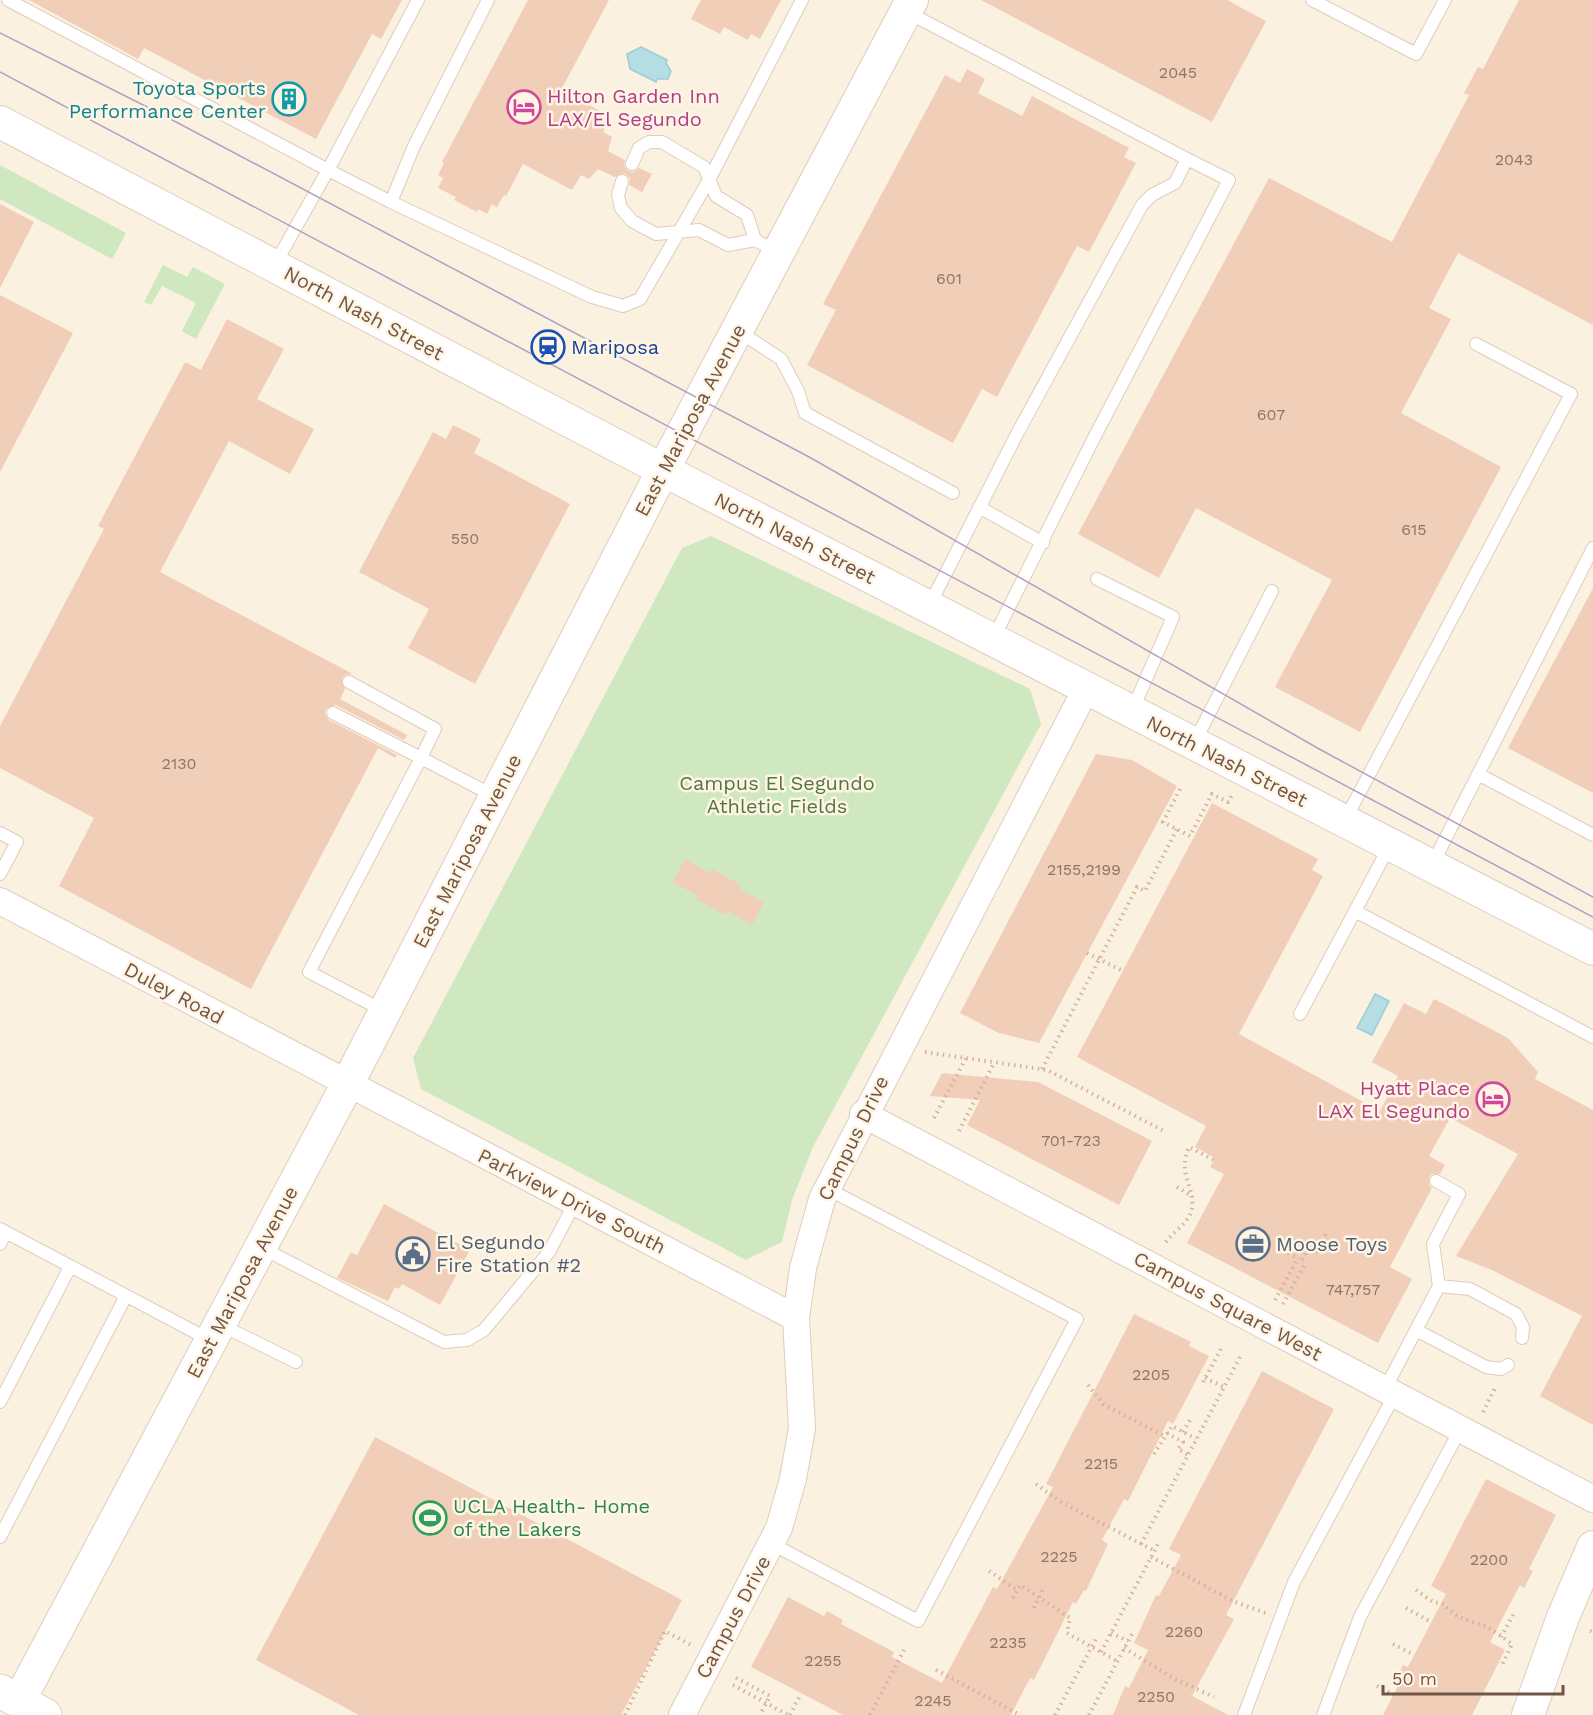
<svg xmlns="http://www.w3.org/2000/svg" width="1593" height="1715" font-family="'Work Sans',sans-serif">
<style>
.green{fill:#d0e8bf}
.water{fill:#b5dde4;stroke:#9ccdd5;stroke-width:1.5}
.building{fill:#f0ceb8}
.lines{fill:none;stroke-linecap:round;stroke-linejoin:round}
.service-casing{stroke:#dfccbc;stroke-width:14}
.minor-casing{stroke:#dfccbc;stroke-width:28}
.tertiary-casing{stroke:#dfccbc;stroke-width:34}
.secondary-casing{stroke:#e6cfbc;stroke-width:35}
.path{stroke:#d4b19c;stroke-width:4;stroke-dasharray:1.5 4.5;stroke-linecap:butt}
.service{stroke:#fff;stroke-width:12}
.minor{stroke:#fff;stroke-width:26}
.tertiary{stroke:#fff;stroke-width:32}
.secondary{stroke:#fff;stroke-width:33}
.tram{stroke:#b3a0c3;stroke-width:1.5}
.path-bridge{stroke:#d4b19c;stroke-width:4;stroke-dasharray:1.5 4.5;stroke-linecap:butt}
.labels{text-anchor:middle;stroke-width:5;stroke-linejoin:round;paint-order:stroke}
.number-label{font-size:16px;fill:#917464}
.culture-label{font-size:20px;fill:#0d838f;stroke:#fff5e5;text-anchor:end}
.hotel-label{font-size:20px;fill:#b23c85;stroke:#fff5e5;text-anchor:start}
.street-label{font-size:20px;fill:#715648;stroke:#fff5e5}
.transit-label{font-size:20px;fill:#164399;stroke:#fff5e5;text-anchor:start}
.park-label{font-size:20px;fill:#517741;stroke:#fff5e5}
.service-label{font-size:20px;fill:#4e5e75;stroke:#fff5e5;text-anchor:start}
.leisure-label{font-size:20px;fill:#27864d;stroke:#fff5e5;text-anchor:start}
</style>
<rect width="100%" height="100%" fill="#fbf1e0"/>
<path class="green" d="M 0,165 L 126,233 L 112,259 L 0,199 Z
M 163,265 L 187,277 L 193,267 L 225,284 L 196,339 L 182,331 L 196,303 L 162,286 L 151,305 L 144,302 Z
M 711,536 L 1030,689 L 1041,724 L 813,1147 L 792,1200 L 782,1242 L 746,1260 L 421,1089 L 413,1058 L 682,548 Z"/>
<path class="water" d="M 641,47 L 667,60 L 666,63 L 671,71 L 668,79 L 657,79 L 656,82 L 630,69 L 627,54 Z
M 1375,994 L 1389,1001 L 1372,1035 L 1357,1028 Z"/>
<path class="building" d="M 29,0 L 402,0 L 381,39 L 372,34 L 316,139 L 144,48 L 138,59 Z
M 528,0 L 609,0 L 561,90 L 611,117 L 603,132 L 612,137 L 608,151 L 625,160 L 624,165 L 628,171 L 633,172 L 639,168 L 652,174 L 642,192 L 629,185 L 630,178 L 624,173 L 615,177 L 598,169 L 589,179 L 581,175 L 572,190 L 523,164 L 506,196 L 504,195 L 497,207 L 492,204 L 487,214 L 478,209 L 477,212 L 454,200 L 456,197 L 438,188 L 443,178 L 438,175 L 444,163 L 442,162 Z
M 701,0 L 781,0 L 760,39 L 751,34 L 748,40 L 724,27 L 720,34 L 691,19 Z
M 981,0 L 1227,0 L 1266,21 L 1212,122 Z
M 1519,0 L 1593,0 L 1593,325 L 1458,253 L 1429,308 L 1451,319 L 1401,413 L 1501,467 L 1360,732 L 1275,687 L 1332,580 L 1196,508 L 1159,578 L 1078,534 L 1269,178 L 1392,242 L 1469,95 L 1464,93 L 1478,67 L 1483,69 Z
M 967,69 L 985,79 L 978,93 L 1022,116 L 1032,96 L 1129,148 L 1124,157 L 1136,163 L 1089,252 L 1077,246 L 997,397 L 982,389 L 953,443 L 807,365 L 836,310 L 823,304 L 945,75 L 960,83 Z
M 0,204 L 34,222 L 0,288 Z
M 0,295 L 73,333 L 0,472 Z
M 227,319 L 284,349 L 257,399 L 314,429 L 290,474 L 229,441 L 160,572 L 353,674 L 345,675 L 342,679 L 345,689 L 340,699 L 407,735 L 404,740 L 336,705 L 326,709 L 325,714 L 329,720 L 397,755 L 395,758 L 378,748 L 251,989 L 59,886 L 94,818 L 0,768 L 0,726 L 104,529 L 98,526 L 185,362 L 201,370 Z
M 453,425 L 481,439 L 474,453 L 570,504 L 475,684 L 408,648 L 429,609 L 359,572 L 433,432 L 446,439 Z
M 1593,588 L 1593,793 L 1508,748 Z
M 1096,754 L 1132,760 L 1177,786 L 1039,1043 L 999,1033 L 960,1013 Z
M 1212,803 L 1318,859 L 1312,870 L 1323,876 L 1239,1034 L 1380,1111 L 1398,1076 L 1372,1062 L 1404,1003 L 1426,1014 L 1434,999 L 1508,1038 L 1538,1072 L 1535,1079 L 1593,1110 L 1593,1425 L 1540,1396 L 1582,1316 L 1492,1270 L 1456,1256 L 1518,1154 L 1450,1118 L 1429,1156 L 1445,1165 L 1440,1174 L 1432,1174 L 1429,1177 L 1429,1185 L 1432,1188 L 1390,1267 L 1412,1279 L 1378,1343 L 1187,1243 L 1224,1174 L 1210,1167 L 1215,1158 L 1195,1147 L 1206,1126 L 1077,1057 Z
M 685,859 L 710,873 L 712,869 L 741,885 L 739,889 L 764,902 L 752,925 L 728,911 L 726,915 L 696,899 L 698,896 L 673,882 Z
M 942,1073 L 1038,1082 L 1152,1141 L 1119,1205 L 967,1125 L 980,1100 L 930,1096 Z
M 384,1204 L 470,1250 L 440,1305 L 402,1284 L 399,1289 L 395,1287 L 388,1301 L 337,1278 L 351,1252 L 357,1255 Z
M 1134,1314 L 1191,1342 L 1189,1346 L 1209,1356 L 1173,1424 L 1168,1421 L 1128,1501 L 1124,1499 L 1102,1540 L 1108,1544 L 1086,1591 L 1084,1590 L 1076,1604 L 1073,1602 L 1034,1680 L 1030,1678 L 1011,1715 L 843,1715 L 751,1667 L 788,1597 L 824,1616 L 827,1611 L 843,1620 L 841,1624 L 894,1652 L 892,1657 L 942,1683 L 993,1587 L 997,1589 L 1053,1487 L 1046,1484 Z
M 1262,1371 L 1334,1409 L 1226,1615 L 1234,1619 L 1192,1696 L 1228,1715 L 1113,1715 L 1125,1686 L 1129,1688 L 1148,1650 L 1134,1643 L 1156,1595 L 1159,1596 L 1181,1555 L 1169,1549 Z
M 375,1437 L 682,1600 L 621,1715 L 359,1715 L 256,1660 Z
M 1486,1479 L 1556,1515 L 1529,1569 L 1533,1571 L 1524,1588 L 1520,1585 L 1490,1642 L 1505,1650 L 1472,1715 L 1383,1715 L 1399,1684 L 1395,1682 L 1403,1665 L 1408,1667 L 1446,1594 L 1431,1586 Z"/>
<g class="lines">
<defs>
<path id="service" d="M 8,0 L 328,170 L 274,266
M 488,0 L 414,146 L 391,202 L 592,297 L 623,306 L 640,299 L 709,180 L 802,0
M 1312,0 L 1416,54 L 1445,0
M 907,12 L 1187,159 L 1175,183 L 1152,195 L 1142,205 L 1018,432 L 929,606
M 632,164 L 639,148 L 649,142 L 662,142 L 704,167 L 716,196 L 747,215 L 755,240
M 622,181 L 618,195 L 621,208 L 632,221 L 656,234 L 699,230 L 728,245 L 755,240 L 778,252
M 391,202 L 328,170 L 418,0
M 738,331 L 781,359 L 798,391 L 805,413 L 953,493
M 979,507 L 1043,543
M 1097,579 L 1173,617 L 1132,711
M 993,639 L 1095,436 L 1229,180 L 1187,159
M 333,713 L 421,758 L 435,729 L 349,682
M 1194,743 L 1272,591
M 1478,774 L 1593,835
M 1345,820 L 1571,394 L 1476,344
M 0,833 L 17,842 L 0,874
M 1390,845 L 1355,911 L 1593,1037
M 1432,865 L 1593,548
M 384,1011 L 309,972 L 421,758 L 494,796
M 1300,1014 L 1355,911
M 0,1229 L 210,1340
M 0,1244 L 6,1232
M 262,1248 L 444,1342 L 467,1340 L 484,1330 L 549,1252 L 575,1203
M 1439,1286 L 1470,1289 L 1516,1314 L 1523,1327 L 1522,1338
M 221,1325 L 296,1362
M 1416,1330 L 1486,1367 L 1501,1369 L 1508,1365
M 1385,1389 L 1439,1286 L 1433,1244 L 1459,1194 L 1436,1181
M 0,1402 L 70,1267
M 0,1537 L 126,1296
M 772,1544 L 918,1621 L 1077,1319 L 826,1188
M 1244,1715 L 1294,1582 L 1395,1394
M 1323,1715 L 1360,1617 L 1461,1428"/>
<path id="minor" d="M 0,901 L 796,1318
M 863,1114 L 1593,1499
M 682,1715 L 779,1528 L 793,1479 L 802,1428 L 796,1318 L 803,1268 L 822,1199 L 1086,689"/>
<path id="tertiary" d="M 0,122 L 663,470 L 1593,949
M 19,1701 L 347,1085 L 663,470 L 912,0
M 1528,1715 L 1563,1617 L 1593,1547"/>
<path id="secondary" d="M 0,1691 L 45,1715"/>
</defs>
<use href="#service" class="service-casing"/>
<use href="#minor" class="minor-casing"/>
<use href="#tertiary" class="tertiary-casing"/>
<use href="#secondary" class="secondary-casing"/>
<path class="path" d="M 1180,789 L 1163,822 L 1190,836 L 1212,794 L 1228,802 L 1233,793
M 925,1052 L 1047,1070 L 1166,1132
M 1042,1069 L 1137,887 L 1145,891 L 1177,829
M 934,1118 L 966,1058
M 959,1131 L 994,1063
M 1177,1187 L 1190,1195
M 1166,1242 C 1173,1232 1187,1224 1191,1212 C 1198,1190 1176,1175 1189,1147 L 1214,1160
M 1288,1253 L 1299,1259
M 1302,1260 L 1309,1247 L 1316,1252 L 1328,1230
M 1275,1300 L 1298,1258
M 1283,1304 L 1306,1262
M 1205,1378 L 1224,1387
M 1203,1382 L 1221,1349
M 1088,1385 L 1103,1404 L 1164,1436
M 1483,1412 L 1496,1386
M 1183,1432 L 1190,1420
M 1167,1433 L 1183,1442 L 1178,1449 L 1188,1455
M 1154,1454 L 1172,1426 L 1196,1439
M 1036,1484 L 1061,1502 L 1155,1551
M 1141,1544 L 1241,1355
M 1151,1557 L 1235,1602 L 1266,1613
M 989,1571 L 1017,1590
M 1416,1590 L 1433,1602 L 1444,1604 C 1452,1616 1469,1621 1482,1625 C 1492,1628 1503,1638 1512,1644 L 1501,1667
M 1013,1598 L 1020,1585 L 1070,1618 L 1067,1633 L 1117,1661
M 1034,1608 L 1044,1587
M 1406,1608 L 1431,1622
M 1590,1631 L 1593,1632
M 1111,1633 L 1128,1641
M 1501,1637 L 1514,1613
M 1393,1644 L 1414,1655
M 1124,1648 L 1173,1678 L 1214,1697
M 1101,1652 L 1158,1544
M 936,1670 L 1020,1715
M 736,1678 L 770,1696 L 760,1715
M 733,1685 L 788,1715
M 1377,1686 L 1394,1695
M 625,1715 L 665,1631 L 693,1646
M 790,1715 L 800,1696
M 870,1715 L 904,1650
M 1055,1715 L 1096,1639
M 1089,1715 L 1133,1632"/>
<use href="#service" class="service"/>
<use href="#minor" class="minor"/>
<use href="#tertiary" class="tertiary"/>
<use href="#secondary" class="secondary"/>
<path class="tram" d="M 0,33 L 161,114 L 811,458 L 1321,750 L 1593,897
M 0,72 L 1593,917"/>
<path class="path-bridge" d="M 1087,953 L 1123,971
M 1295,1240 L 1319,1253"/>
</g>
<defs>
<symbol id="building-ring" viewBox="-11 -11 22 22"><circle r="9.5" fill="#fff5e5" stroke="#0f9aa8" stroke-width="1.5"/><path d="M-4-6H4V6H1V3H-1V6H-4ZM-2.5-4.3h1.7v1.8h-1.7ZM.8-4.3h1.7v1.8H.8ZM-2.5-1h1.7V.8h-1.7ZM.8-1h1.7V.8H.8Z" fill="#0f9aa8"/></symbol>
<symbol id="hotel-ring" viewBox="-11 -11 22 22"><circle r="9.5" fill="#fff5e5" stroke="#d1479c" stroke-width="1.5"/><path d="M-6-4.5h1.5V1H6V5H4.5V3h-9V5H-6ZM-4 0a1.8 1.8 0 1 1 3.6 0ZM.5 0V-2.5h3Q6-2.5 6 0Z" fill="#d1479c"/></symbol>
<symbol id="station-ring" viewBox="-11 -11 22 22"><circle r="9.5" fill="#fff5e5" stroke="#1a4fb4" stroke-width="1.5"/><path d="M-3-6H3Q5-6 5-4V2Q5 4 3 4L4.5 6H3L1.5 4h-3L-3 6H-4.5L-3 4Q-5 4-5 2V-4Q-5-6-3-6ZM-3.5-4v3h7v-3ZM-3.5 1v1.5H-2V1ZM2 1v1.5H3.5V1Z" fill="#1a4fb4"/></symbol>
<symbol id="office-ring" viewBox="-11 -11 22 22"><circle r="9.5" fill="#fff5e5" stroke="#5c6f8a" stroke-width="1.5"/><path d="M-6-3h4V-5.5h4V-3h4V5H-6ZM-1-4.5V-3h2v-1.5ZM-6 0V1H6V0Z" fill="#5c6f8a"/></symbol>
<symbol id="civic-ring" viewBox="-11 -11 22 22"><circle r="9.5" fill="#fff5e5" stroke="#5c6f8a" stroke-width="1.5"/><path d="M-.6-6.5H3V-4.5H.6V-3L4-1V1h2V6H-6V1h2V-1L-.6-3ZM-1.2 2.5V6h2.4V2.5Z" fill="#5c6f8a"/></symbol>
<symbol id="stadium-ring" viewBox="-11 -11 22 22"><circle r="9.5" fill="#fff5e5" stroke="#2e9e5b" stroke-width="1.5"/><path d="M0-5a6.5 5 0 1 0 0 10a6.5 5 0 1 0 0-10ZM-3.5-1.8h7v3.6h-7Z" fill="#2e9e5b"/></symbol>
</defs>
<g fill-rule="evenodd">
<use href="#building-ring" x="270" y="80" width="38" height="38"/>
<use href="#hotel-ring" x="505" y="88" width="38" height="38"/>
<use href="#station-ring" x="529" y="328" width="38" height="38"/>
<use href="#hotel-ring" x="1474" y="1080" width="38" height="38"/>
<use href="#office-ring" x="1234" y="1225" width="38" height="38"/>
<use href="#civic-ring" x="394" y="1235" width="38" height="38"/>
<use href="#stadium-ring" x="411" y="1499" width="38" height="38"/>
</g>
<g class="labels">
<g class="number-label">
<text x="1178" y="78">2045</text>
<text x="1514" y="165">2043</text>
<text x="949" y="284">601</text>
<text x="1271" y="420">607</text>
<text x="1414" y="535">615</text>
<text x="465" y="544">550</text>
<text x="179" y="769">2130</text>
<text x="1084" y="875">2155,2199</text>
<text x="1071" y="1146">701-723</text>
<text x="1353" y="1295">747,757</text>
<text x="1151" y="1380">2205</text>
<text x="1101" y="1469">2215</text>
<text x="1059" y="1562">2225</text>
<text x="1489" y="1565">2200</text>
<text x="1184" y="1637">2260</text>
<text x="1008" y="1648">2235</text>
<text x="823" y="1666">2255</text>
<text x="1156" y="1702">2250</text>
<text x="933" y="1706">2245</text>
</g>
<g class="culture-label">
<text x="266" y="95">Toyota Sports<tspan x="266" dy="23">Performance Center</tspan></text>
</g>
<g class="hotel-label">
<text x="547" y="103">Hilton Garden Inn<tspan x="547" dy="23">LAX/El Segundo</tspan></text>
<text x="1470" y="1095" text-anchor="end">Hyatt Place<tspan x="1470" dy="23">LAX El Segundo</tspan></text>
</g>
<g class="street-label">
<text transform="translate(364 313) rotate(28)" y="7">North Nash Street</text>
<text transform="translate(690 420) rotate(-62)" y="7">East Mariposa Avenue</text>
<text transform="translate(795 538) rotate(27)" y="7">North Nash Street</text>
<text transform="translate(1227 761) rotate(27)" y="7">North Nash Street</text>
<text transform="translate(467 851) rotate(-63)" y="7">East Mariposa Avenue</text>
<text transform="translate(174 993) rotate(28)" y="7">Duley Road</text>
<text transform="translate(853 1138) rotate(-64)" y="7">Campus Drive</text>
<text transform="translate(572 1201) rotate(27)" y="7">Parkview Drive South</text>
<text transform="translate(242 1282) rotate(-62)" y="7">East Mariposa Avenue</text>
<text transform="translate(1228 1306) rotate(28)" y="7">Campus Square West</text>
<text transform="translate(733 1617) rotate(-62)" y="7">Campus Drive</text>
</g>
<g class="transit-label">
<text x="571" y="354">Mariposa</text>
</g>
<g class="park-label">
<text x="777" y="790">Campus El Segundo<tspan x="777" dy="23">Athletic Fields</tspan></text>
</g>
<g class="service-label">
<text x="436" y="1249">El Segundo<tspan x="436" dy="23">Fire Station #2</tspan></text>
<text x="1276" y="1251">Moose Toys</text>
</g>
<g class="leisure-label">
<text x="453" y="1513">UCLA Health- Home<tspan x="453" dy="23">of the Lakers</tspan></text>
</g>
</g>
<path d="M1383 1685v9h180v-9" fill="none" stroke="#715648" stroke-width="3"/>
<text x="1392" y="1685" font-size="18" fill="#715648" stroke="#fff5e5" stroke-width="4.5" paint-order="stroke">50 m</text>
</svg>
